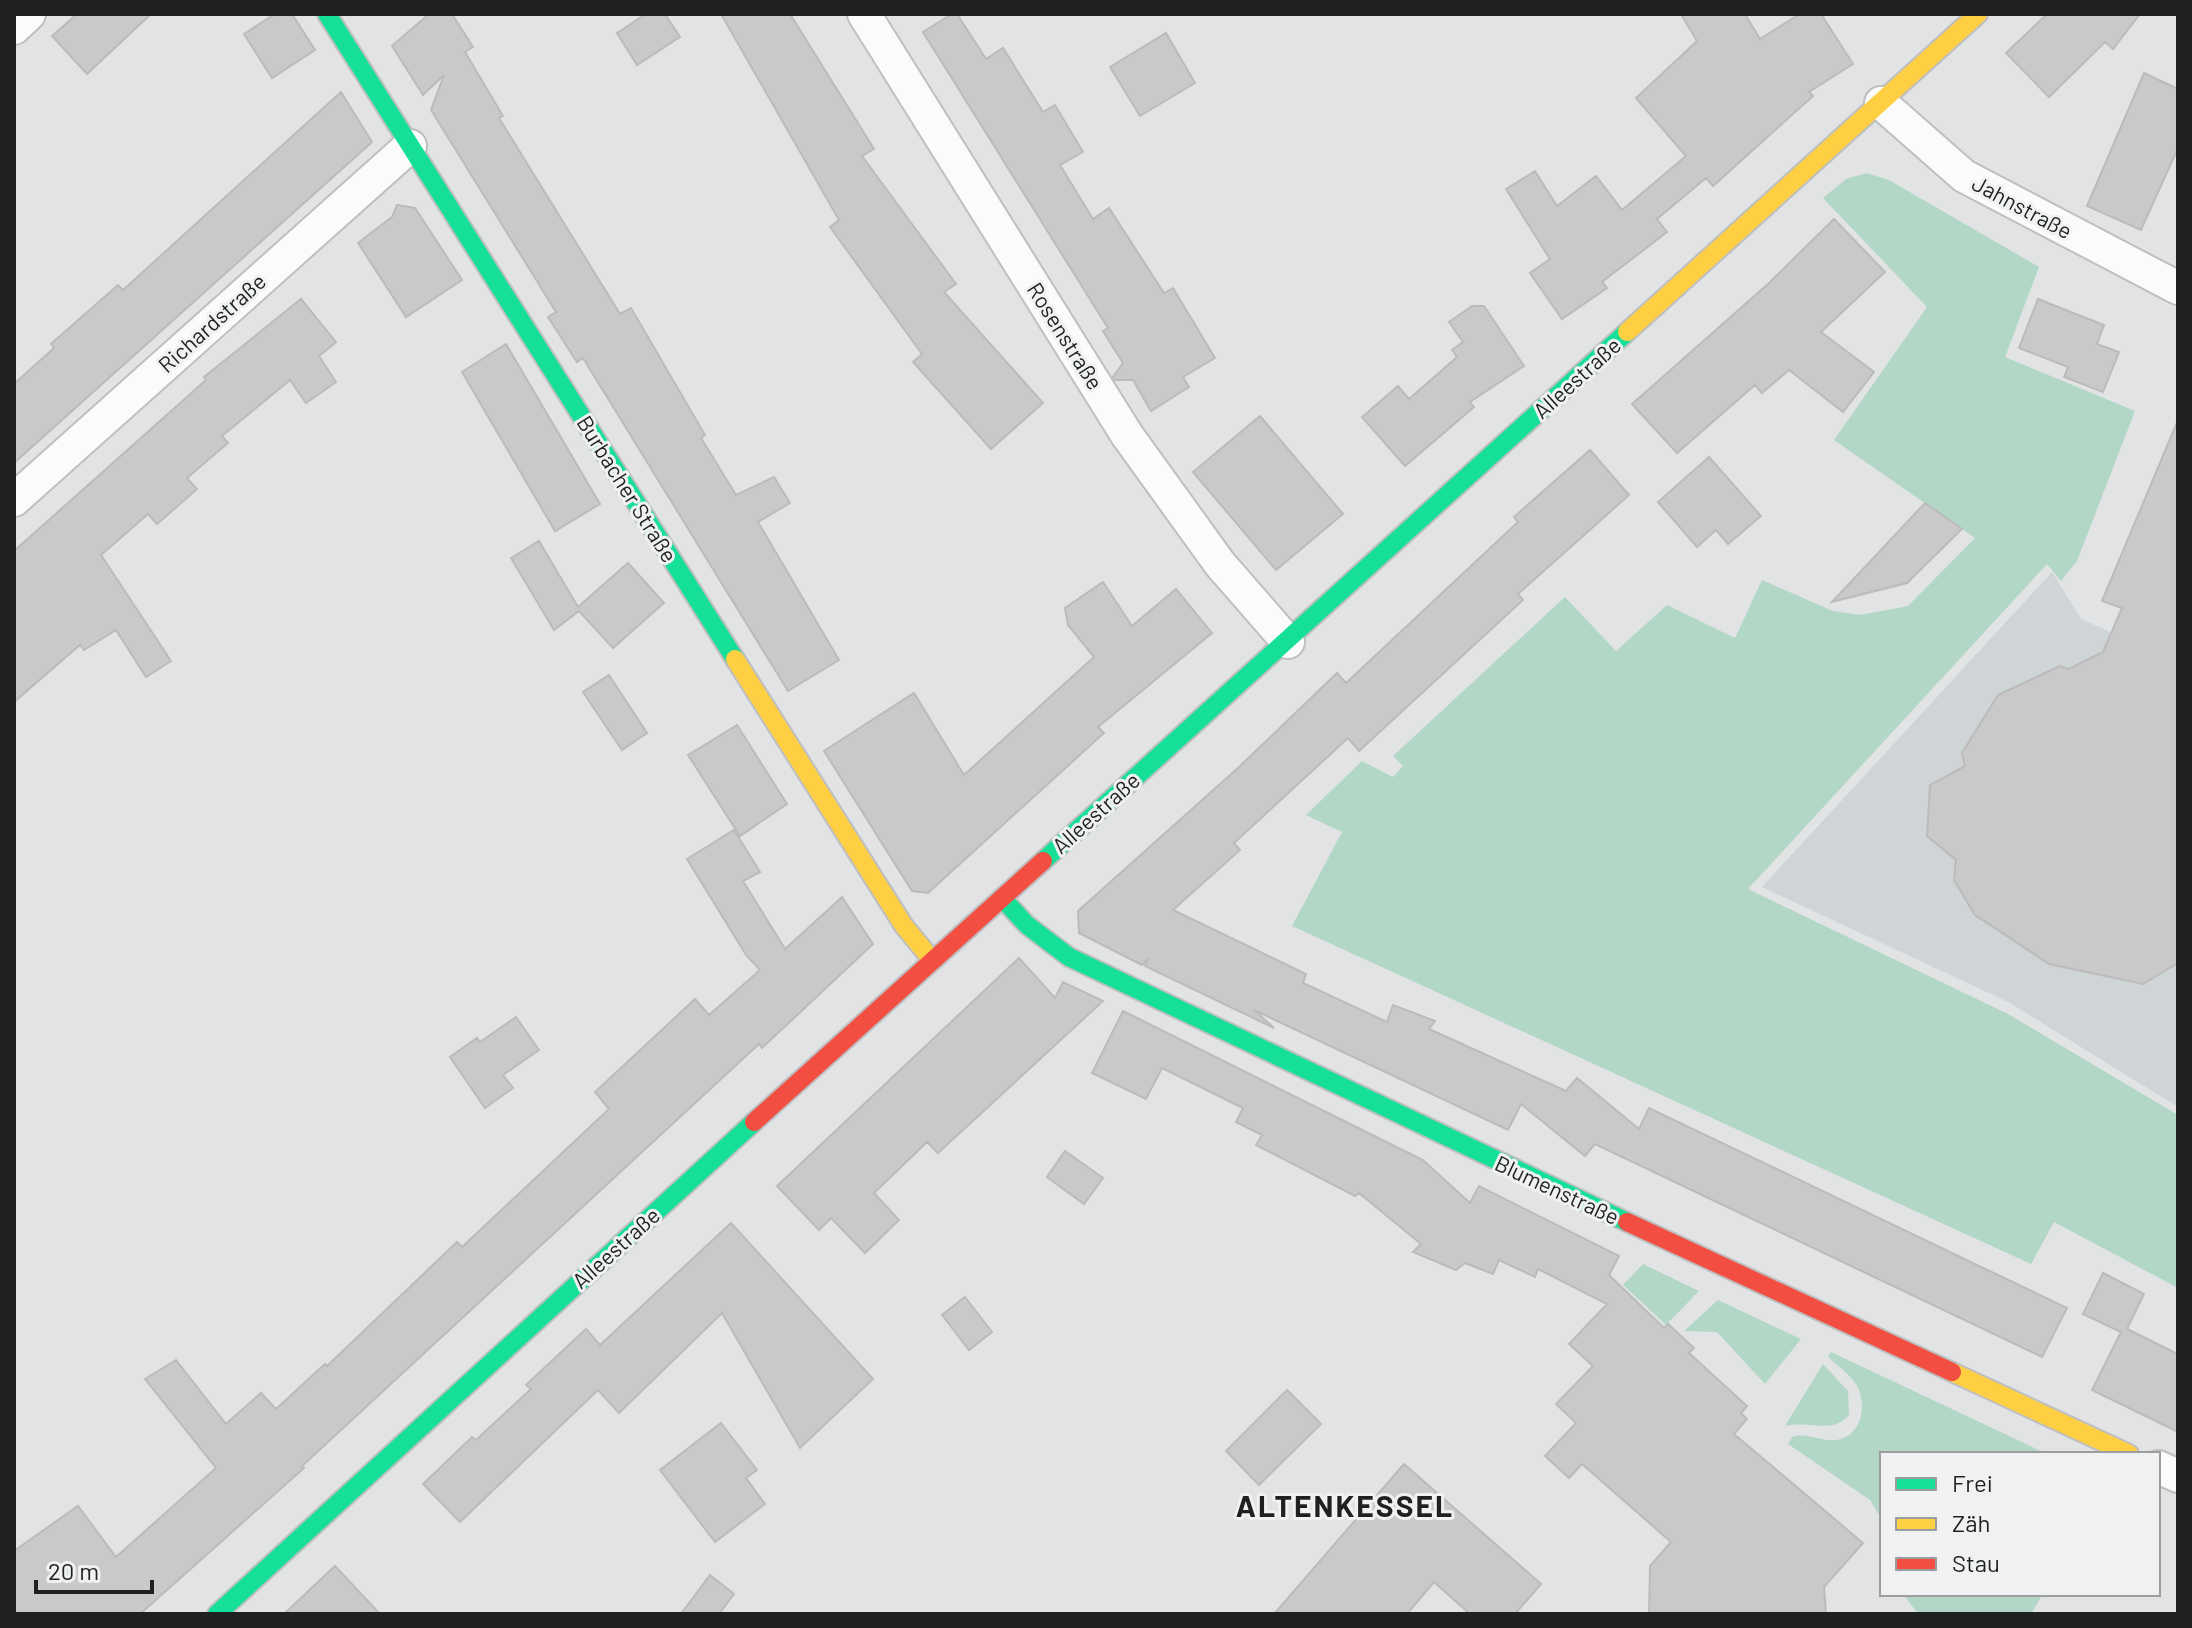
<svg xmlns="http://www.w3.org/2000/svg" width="2192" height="1628" font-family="Barlow,sans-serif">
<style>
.built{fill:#cfd4d7}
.green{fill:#b2d7c7}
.building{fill:#c9c9ca;stroke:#bbb;stroke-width:2}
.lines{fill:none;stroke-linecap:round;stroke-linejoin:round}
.street-casing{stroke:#bebfc0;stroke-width:36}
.fast-casing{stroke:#bebfc0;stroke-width:22}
.slow-casing{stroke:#bebfc0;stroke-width:22}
.jam-casing{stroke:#bebfc0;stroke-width:22}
.street{stroke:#fbfbfb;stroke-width:32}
.fast{stroke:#16e098;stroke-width:18}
.slow{stroke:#ffcf43;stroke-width:18}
.jam{stroke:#f24e42;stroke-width:18}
.labels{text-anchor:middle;stroke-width:6;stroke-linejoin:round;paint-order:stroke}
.street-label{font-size:22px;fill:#1f2020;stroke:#eff1f3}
.district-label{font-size:30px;font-weight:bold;letter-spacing:2px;fill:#1f2020;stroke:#eff1f3}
</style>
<rect width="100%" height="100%" fill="#e2e3e4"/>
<path class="built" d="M 2052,572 L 2081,619 L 2178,662 L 2178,1107 L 2008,1002 L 1762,887 Z"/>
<path class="green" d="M 1867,173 L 1889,180 L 2039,267 L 2005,357 L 2135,411 L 2077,561 L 2061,581 L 2047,564 L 1748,889 L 2008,1014 L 2178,1115 L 2178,1288 L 2054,1222 L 2031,1264 L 1292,926 L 1342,832 L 1306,815 L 1362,761 L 1393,777 L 1403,766 L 1393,756 L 1565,597 L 1616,651 L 1667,605 L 1735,638 L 1762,580 L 1833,611 L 1860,615 L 1908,606 L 1975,538 L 1834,440 L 1927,307 L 1823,198 L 1846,179 Z
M 1643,1264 L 1699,1291 L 1666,1325 L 1623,1285 Z
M 1718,1300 L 1801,1339 L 1765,1384 L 1717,1332 L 1684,1331 Z
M 1831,1352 L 2047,1454 L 1882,1454 L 1882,1520 L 1870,1500 L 1788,1444 L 1792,1437 C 1809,1432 1820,1442 1836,1440 C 1862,1437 1868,1404 1856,1384 C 1849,1374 1837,1365 1828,1357 Z
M 1823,1364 L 1848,1391 L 1849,1415 C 1830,1435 1814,1420 1785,1426 Z
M 1903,1594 L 2043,1594 L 2031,1614 L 1918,1614 Z"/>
<path class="building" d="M 77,14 L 151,14 L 87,74 L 52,36 Z
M 275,14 L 292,14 L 315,50 L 272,78 L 244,34 Z
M 429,14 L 452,14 L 473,47 L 465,52 L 503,116 L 499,118 L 620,314 L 631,308 L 705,435 L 701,438 L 736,495 L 774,477 L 790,503 L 758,522 L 839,660 L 788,691 L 583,358 L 577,362 L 548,317 L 556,312 L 431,110 L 444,75 L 423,95 L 392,46 Z
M 646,14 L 665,14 L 680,37 L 637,65 L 617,33 Z
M 721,14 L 790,14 L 874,149 L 862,156 L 956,284 L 944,292 L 1043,403 L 991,449 L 913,362 L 922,354 L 830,227 L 839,220 Z
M 952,14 L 957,14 L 986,59 L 1003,48 L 1043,112 L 1055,105 L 1083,152 L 1060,165 L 1093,219 L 1109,208 L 1164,293 L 1173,288 L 1215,358 L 1183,377 L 1189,387 L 1151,411 L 1133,380 L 1115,380 L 1113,377 L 1123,363 L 1103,331 L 1108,328 L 923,32 Z
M 1681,14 L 1745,14 L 1760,39 L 1800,14 L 1821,14 L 1853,64 L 1809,92 L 1813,96 L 1713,186 L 1706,178 L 1657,219 L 1667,232 L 1602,282 L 1607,288 L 1562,319 L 1530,273 L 1550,259 L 1506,189 L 1535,171 L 1557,206 L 1596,176 L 1622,210 L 1686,156 L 1636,98 L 1697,41 Z
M 2047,14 L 2140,14 L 2113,49 L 2105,42 L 2049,97 L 2006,53 Z
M 1166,33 L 1195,83 L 1140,116 L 1110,67 Z
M 2144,73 L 2178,89 L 2178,148 L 2141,230 L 2087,206 Z
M 341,92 L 372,142 L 14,463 L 14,384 L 54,348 L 51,344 L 118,285 L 123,290 Z
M 397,205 L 415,208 L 462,280 L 406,317 L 358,243 L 392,217 Z
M 1834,219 L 1885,272 L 1821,332 L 1874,372 L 1843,412 L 1789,370 L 1762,393 L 1755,385 L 1677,453 L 1632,404 L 1769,283 Z
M 301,299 L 336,342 L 319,356 L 336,382 L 306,403 L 290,380 L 222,436 L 228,443 L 187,478 L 197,489 L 157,524 L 148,514 L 101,555 L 171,661 L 146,677 L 116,630 L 84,650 L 80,645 L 14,702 L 14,551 L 206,380 L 204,377 Z
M 2038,299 L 2104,325 L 2097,344 L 2119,352 L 2103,392 L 2064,377 L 2068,367 L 2019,348 Z
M 1472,306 L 1484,306 L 1524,366 L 1470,402 L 1474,407 L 1405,466 L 1362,417 L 1398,386 L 1409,399 L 1457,357 L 1452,350 L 1463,342 L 1449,322 Z
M 506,344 L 600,504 L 555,531 L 462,372 Z
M 1260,416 L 1343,514 L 1276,570 L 1193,472 Z
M 2178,420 L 2178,963 L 2143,984 L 2049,964 L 1975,915 L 1954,880 L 1956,860 L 1927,836 L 1930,785 L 1965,766 L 1962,753 L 1998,695 L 2060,666 L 2069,669 L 2103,652 L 2122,608 L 2102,601 Z
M 1590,450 L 1629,495 L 1518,594 L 1523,600 L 1359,751 L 1348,738 L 1234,843 L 1240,850 L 1173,910 L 1306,974 L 1303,983 L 1387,1022 L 1393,1005 L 1435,1021 L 1429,1029 L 1566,1091 L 1577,1078 L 1639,1129 L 1649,1108 L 2067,1308 L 2042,1357 L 1595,1144 L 1585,1156 L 1521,1104 L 1508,1130 L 1254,1010 L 1274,1028 L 1145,966 L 1148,959 L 1142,965 L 1079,933 L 1078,911 L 1239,767 L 1337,673 L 1346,683 L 1518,522 L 1514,517 Z
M 1709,457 L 1761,516 L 1728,544 L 1716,530 L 1697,547 L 1658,502 Z
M 1925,503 L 1962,529 L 1907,583 L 1832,602 Z
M 539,541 L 578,607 L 628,563 L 664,603 L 613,648 L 579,611 L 554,630 L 511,558 Z
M 1103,582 L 1132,626 L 1176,589 L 1212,633 L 1098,727 L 1104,733 L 928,893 L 912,891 L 824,751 L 914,693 L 964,775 L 1094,657 L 1068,625 L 1065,608 Z
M 609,675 L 647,733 L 622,750 L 583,692 Z
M 737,725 L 787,804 L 740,836 L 688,755 Z
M 734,830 L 760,872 L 743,881 L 785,949 L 842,897 L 873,944 L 762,1048 L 759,1044 L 302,1466 L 304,1468 L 140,1614 L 14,1614 L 14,1551 L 78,1506 L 116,1557 L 216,1468 L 145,1379 L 176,1360 L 226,1424 L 261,1393 L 276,1409 L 325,1364 L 327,1366 L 457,1242 L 462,1247 L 609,1109 L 595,1092 L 695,999 L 709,1015 L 760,970 L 746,955 L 687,859 Z
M 1019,958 L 1055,998 L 1063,982 L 1103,1001 L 938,1153 L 927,1142 L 874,1193 L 899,1220 L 865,1253 L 831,1218 L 819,1230 L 777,1186 Z
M 1123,1011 L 1423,1160 L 1470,1203 L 1479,1186 L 1619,1256 L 1609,1275 L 1664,1328 L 1668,1324 L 1694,1348 L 1689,1353 L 1747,1406 L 1741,1413 L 1747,1419 L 1734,1434 L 1863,1543 L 1824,1587 L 1826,1614 L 1649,1614 L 1650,1566 L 1671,1542 L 1582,1464 L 1569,1478 L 1545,1456 L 1576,1423 L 1556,1404 L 1593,1366 L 1569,1344 L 1607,1304 L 1538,1269 L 1535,1277 L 1499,1260 L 1493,1274 L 1465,1263 L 1456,1270 L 1413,1252 L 1421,1244 L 1359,1193 L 1355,1196 L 1256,1145 L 1262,1135 L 1236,1122 L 1243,1108 L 1162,1068 L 1146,1099 L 1092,1073 Z
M 516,1017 L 539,1050 L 503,1075 L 513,1088 L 485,1108 L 450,1057 L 477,1038 L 480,1042 Z
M 1065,1151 L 1103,1178 L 1084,1204 L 1047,1177 Z
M 731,1223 L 873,1379 L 800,1448 L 722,1313 L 619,1413 L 598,1390 L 460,1522 L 423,1484 L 472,1437 L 476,1440 L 531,1389 L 526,1385 L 586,1329 L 600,1345 Z
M 2103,1273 L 2144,1294 L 2127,1329 L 2178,1354 L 2178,1432 L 2092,1390 L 2121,1332 L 2083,1314 Z
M 965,1297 L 992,1332 L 969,1350 L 942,1315 Z
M 1287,1390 L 1321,1424 L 1259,1485 L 1226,1451 Z
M 721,1423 L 757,1470 L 746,1478 L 765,1504 L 715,1542 L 660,1470 Z
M 1404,1464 L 1541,1584 L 1515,1614 L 1470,1614 L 1434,1582 L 1407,1614 L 1274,1614 Z
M 335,1566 L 380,1614 L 284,1614 Z
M 710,1575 L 734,1594 L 719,1614 L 681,1614 Z"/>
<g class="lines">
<defs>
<path id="street" d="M 864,14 L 1127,435 L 1220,564 L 1288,642
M 14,28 L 29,14
M 1881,103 L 1964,176 L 2178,288
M 14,500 L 410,146
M 2158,1467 L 2178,1476"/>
<path id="fast" d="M 327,14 L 735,659
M 1043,861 L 1627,332
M 1002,898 L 1027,925 L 1069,957 L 1627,1222
M 217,1614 L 754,1122"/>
<path id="slow" d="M 1627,332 L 1978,14
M 735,659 L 904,926 L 932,960
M 1952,1372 L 2129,1454"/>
<path id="jam" d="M 754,1122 L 1043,861
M 1627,1222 L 1952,1372"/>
</defs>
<use href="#street" class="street-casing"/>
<use href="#fast" class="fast-casing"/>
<use href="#slow" class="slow-casing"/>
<use href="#jam" class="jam-casing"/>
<use href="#street" class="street"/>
<use href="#fast" class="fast"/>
<use href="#slow" class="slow"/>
<use href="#jam" class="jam"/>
</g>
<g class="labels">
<g class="street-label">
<text transform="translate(2022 207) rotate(28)" y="8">Jahnstraße</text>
<text transform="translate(212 323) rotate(-42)" y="8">Richardstraße</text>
<text transform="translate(1065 336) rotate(58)" y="8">Rosenstraße</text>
<text transform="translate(1577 378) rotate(-42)" y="8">Alleestraße</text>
<text transform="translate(627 489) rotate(58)" y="8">Burbacher Straße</text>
<text transform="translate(1096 813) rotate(-42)" y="8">Alleestraße</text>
<text transform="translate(1557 1190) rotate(25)" y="8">Blumenstraße</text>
<text transform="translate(616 1248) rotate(-42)" y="8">Alleestraße</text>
</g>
<g class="district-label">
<text x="1345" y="1517">ALTENKESSEL</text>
</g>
</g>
<rect width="2192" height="1628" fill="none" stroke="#1f2020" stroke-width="32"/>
<rect x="1880" y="1452" width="280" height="144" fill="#eff1f3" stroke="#9c9d9f" stroke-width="2"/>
<rect x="1896" y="1478" width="40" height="12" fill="#16e098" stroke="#9c9d9f" stroke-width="2"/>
<text x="1952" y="1492" font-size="24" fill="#1f2020">Frei</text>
<rect x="1896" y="1518" width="40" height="12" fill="#ffcf43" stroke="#9c9d9f" stroke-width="2"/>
<text x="1952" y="1532" font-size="24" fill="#1f2020">Zäh</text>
<rect x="1896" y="1558" width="40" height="12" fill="#f24e42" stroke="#9c9d9f" stroke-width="2"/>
<text x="1952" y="1572" font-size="24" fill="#1f2020">Stau</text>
<path d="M36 1580v12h116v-12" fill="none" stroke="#1f2020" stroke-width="4"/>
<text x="48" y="1580" font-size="24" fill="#1f2020" stroke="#eff1f3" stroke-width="6" paint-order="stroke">20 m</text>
</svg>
